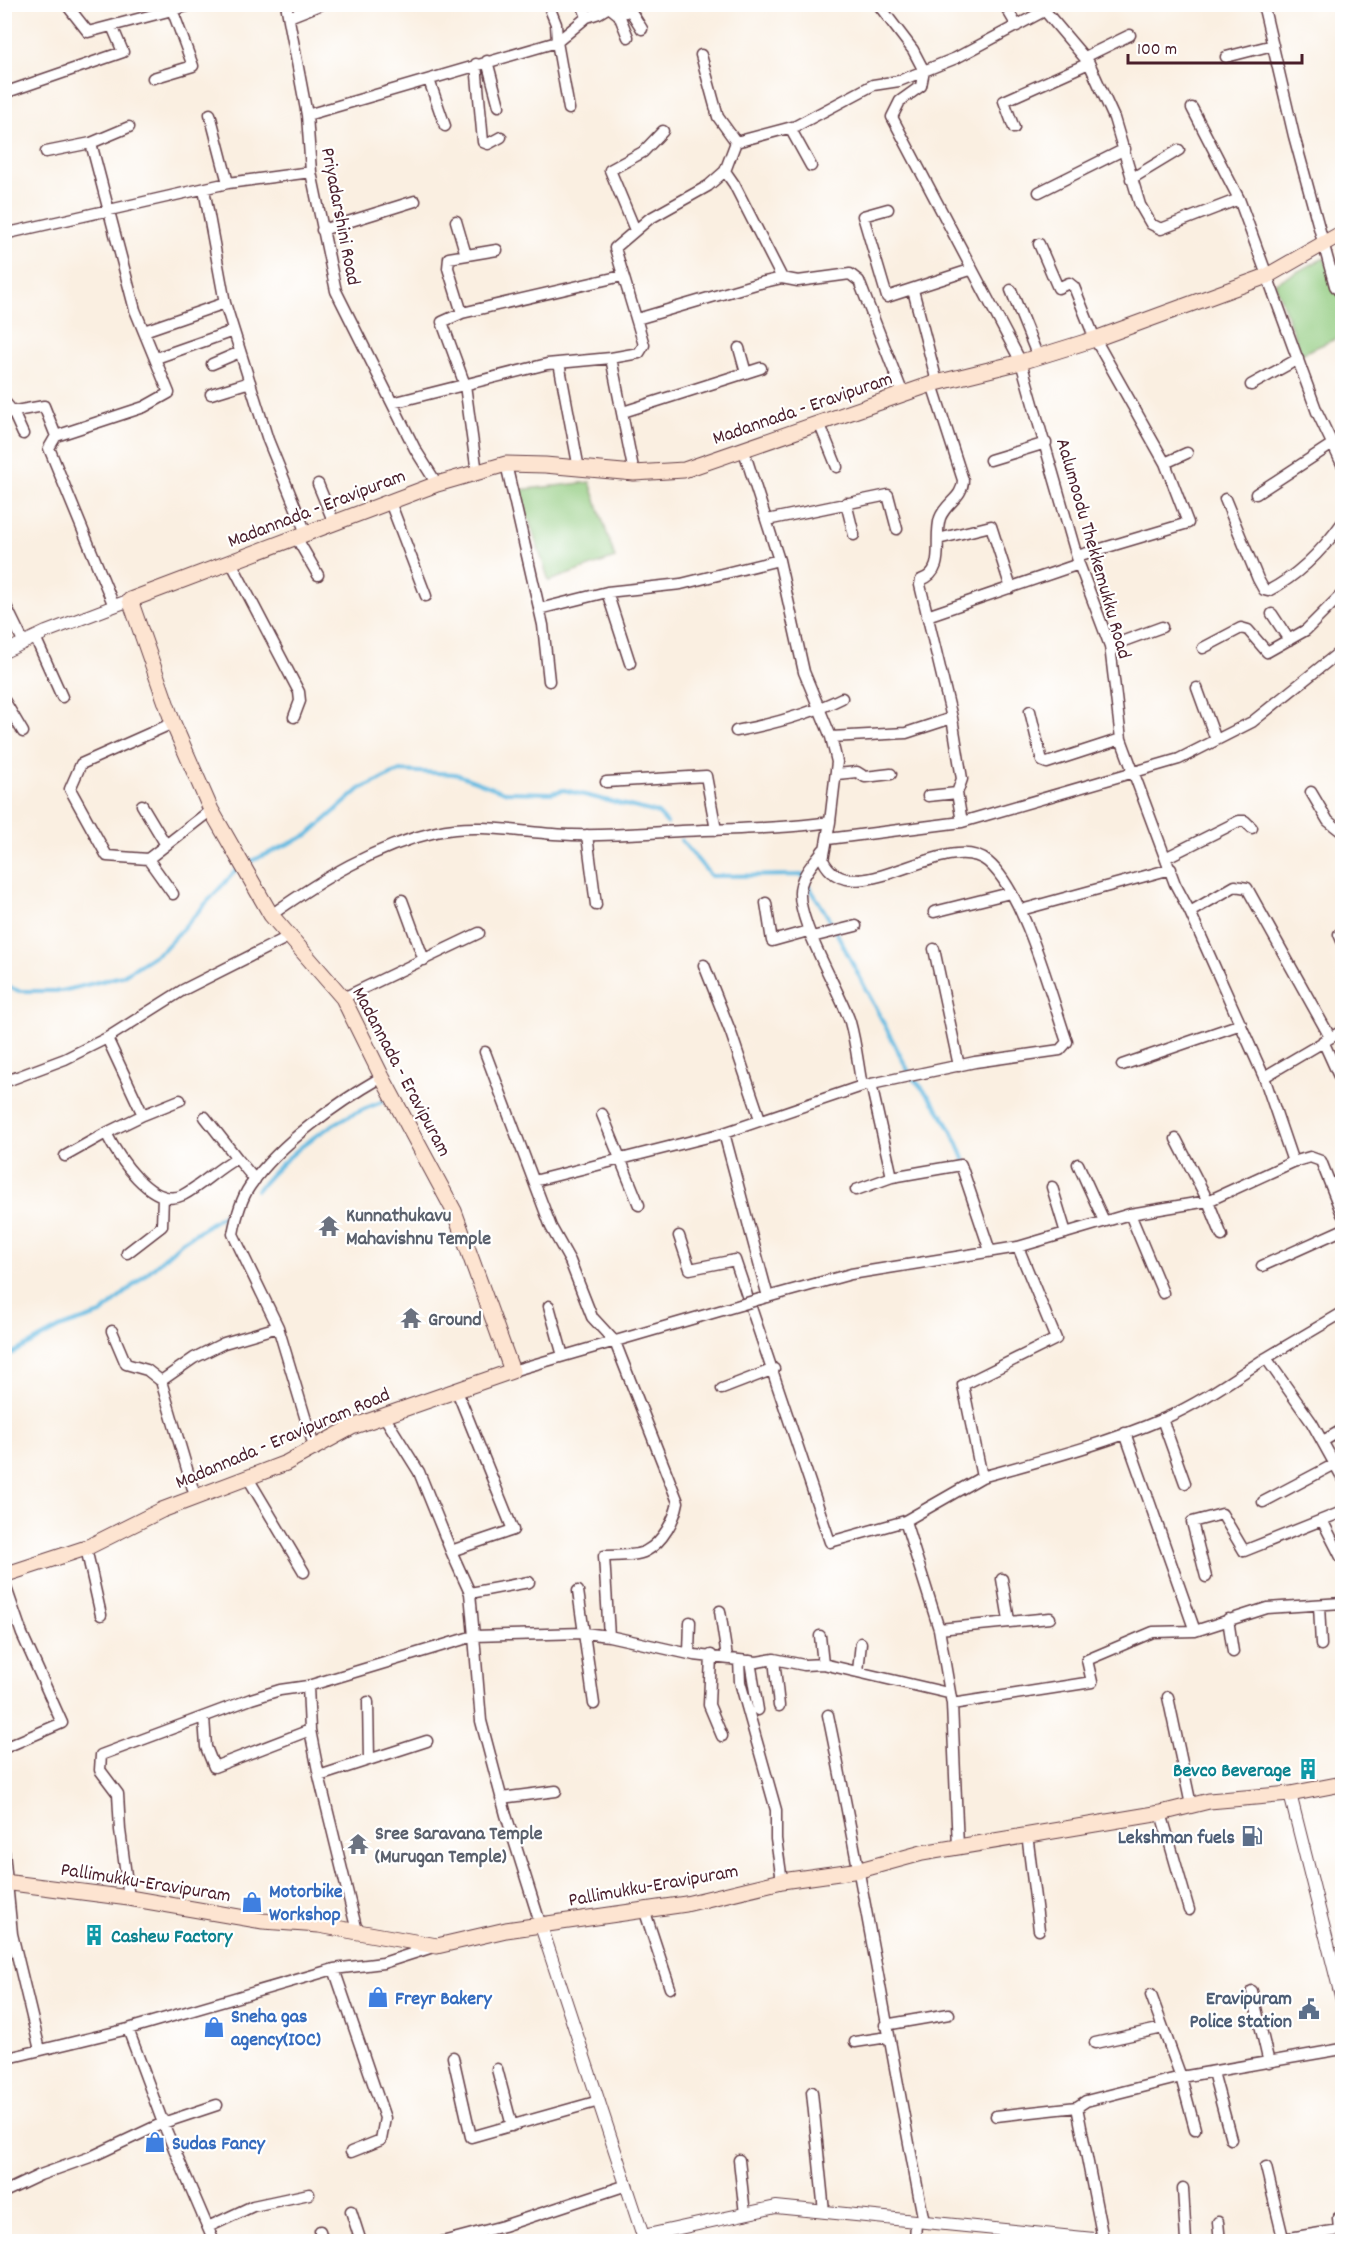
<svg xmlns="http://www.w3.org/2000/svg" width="1347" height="2246" font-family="Dekko,sans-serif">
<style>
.green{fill:#91cb7f;stroke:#6e7555;stroke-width:1.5}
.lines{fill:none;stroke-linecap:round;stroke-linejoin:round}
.stream{stroke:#64bae1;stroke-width:4}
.minor-casing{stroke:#643e46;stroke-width:13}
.tertiary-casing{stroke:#643e46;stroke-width:14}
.secondary-casing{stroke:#643e46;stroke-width:17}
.minor{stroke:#fff;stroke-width:10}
.tertiary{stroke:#fff;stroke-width:12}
.secondary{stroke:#fde4d1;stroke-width:15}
.minor-bridge-casing{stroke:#643e46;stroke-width:13;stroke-linecap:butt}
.minor-bridge{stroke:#fff;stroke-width:10}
.labels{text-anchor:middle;stroke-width:4.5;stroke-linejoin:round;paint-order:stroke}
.street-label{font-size:20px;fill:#4a1f2b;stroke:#fff}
.worship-label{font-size:20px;font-weight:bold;fill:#5b616d;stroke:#fff;text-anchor:start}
.culture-label{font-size:20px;font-weight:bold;fill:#0d838f;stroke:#fff;text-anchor:end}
.service-label{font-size:20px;font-weight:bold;fill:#4e5e75;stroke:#fff;text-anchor:end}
.shop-label{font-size:20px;font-weight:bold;fill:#366cbe;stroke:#fff;text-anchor:start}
</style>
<rect width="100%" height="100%" fill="#fff"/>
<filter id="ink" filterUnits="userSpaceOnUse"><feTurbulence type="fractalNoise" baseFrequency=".0167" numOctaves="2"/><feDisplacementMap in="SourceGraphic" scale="12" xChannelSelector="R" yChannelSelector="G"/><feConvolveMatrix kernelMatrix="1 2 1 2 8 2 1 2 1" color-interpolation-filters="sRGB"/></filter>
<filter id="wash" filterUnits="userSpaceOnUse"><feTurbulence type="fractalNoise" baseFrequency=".008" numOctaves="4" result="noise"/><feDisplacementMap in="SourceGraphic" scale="24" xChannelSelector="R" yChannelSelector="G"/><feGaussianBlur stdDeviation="1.35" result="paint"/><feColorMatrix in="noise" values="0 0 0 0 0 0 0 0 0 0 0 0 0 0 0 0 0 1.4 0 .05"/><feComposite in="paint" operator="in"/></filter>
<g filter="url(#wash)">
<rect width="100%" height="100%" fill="#faefe1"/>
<path class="green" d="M 1324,258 L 1342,293 L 1342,336 L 1301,354 L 1275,283 Z
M 590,482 L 615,558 L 549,581 L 519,490 Z"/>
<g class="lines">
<path class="stream" d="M 681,840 L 711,876 L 802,875 L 830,920 L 911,1076 C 937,1103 956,1132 967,1168
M 247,863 L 308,835 L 360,789 L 400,771 L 456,774 L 504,792 L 551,793 L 564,790 L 658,813 L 667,823
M 4,985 L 19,991 L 62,991 L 122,976 L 164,949 L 240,866
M 257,1190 C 294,1147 332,1120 384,1101
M 4,1358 L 59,1328 L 101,1314 L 182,1242 L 231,1210"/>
</g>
</g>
<g filter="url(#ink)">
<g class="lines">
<defs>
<path id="minor" d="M 66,4 L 88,32 L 195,4
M 286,4 L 307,115 L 311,172 L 336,291 L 415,449 L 437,484
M 582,4 L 587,17
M 1004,4 L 1017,26
M 1263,4 L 1294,136 L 1335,286 L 1342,295
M 1040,5 L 1089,63 L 1114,118 L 1140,205 L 1151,224 L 1161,229 L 1239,199 L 1317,412 L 1342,464
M 619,15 L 630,10 L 642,29
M 289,17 L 322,4
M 701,55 L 718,117 L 736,142
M 1085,57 L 1130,35
M 1226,57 L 1273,45
M 487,61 L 499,106
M 476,64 L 483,142 L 488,144 L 501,137
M 153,78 L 193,66 L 173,12
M 429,80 L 445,126
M 4,93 L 123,52 L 112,26
M 1192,108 L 1239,199
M 569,109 L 557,42 L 587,17 L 599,13 L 609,7 L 619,15 L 628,37
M 210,114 L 228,183
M 307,115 L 557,42 L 556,24 L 548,4
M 790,128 L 811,166
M 1014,128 L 1004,101 L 1089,63
M 46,152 L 91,143
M 725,171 L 734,184 L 782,278
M 1131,179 L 1179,150
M 204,189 L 225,303 L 268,440 L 306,533
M 1039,192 L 1125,149
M 888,209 L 863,216 L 887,297 L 970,270
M 456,221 L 466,255
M 322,230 L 415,201
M 635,230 L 610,170 L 643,152 L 663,131
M 4,234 L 228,183 L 311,172
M 1039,244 L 1058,288 L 1069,283 L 1074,287 L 1095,339 L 1165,463 L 1188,523 L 1077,556
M 913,290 L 937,382
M 1011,290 L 1038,357
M 462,313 L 448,268 L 449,258 L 497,250
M 637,319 L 756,284 L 782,278 L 798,281 L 850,274 L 859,281 L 903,394
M 144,331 L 225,303
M 739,348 L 746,373
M 156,358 L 233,331
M 559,363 L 579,469
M 212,364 L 240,352
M 932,384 L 963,480 C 963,498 946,502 940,518 C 933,540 947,571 921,580 L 920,585 L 952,718 L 962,779 L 957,793 L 962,822
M 1251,385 L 1298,359
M 211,394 L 250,382
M 4,401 L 13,412 L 23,434
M 392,403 L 547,364 L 611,358
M 623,412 L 761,368
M 4,413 L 44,406 L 56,436
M 820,425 L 837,467
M 990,460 L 1046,443
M 1165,463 L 1187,453
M 506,464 L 543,625 L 549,681
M 477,473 L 465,385 L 442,322 L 462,313 L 622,276
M 634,473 L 611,358 L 639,353 L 644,345 L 615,248 L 649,219 L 708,186 L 725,171 L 736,142 L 796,126 L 873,85 L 899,81 L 956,58 L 1044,11
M 318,484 L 334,523
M 1256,494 L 1331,445
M 1225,499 L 1258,579 L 1264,590 L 1268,591 C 1299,575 1322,551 1342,523
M 390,502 L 426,596
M 846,503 L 854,535
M 767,520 L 888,495 L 897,529
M 296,537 L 318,575
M 938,539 L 991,526 L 1011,588
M 231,562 L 299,692 L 300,701 L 294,717
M 607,592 L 630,663
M 4,602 L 24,643
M 114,606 L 49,448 L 56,436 L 144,407 L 169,393 L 135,310 L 91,143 L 129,127
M 539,609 L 607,592 L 681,584 L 779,560
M 1272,614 L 1289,640
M 927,616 L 1079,564
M 35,637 L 62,697
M 1110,646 L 1162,627
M 1203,648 L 1241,628 L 1248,630 L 1267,652 L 1306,630 L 1342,594
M 1197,688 L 1216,740
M 4,700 L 23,732
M 1030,711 L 1042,761 L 1047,763 L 1121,739
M 173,723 L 81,764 L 70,789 L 107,856 L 148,859 L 211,810
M 736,731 C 773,724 808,715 842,698
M 831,737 L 906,733 L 952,718
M 837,774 L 857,772 L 865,777 L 891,774
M 606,782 L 706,776 L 716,830
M 1311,792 L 1328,821 L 1342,832
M 928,796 L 957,793
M 142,805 L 166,845
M 587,835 L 596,905
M 828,839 L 962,822 L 1179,759 L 1252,722 L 1342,650
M 823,850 C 816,860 804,872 801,885 C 792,915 840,990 850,1022 C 856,1043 858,1065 862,1086
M 1167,857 L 1239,821 L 1245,821 L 1252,828
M 148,859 L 173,894
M 402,900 L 424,960
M 766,903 L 772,941 L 808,931
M 1021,910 L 1171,869
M 934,912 L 1010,893
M 1190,912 L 1235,886 L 1247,888 L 1330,1037
M 271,915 C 322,879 375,846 436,832 C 480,822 528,834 572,835 C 608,836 645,833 681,831 C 731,829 781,829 830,822 L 837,762 L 831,737 L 804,672 L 779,560 L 744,451
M 1339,934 L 1342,941
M 812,937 L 856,926
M 934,949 L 959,1066
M 704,965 L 731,1033 L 760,1119
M 343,998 L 479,933
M 107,1038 L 143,1115 L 106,1133 C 117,1155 152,1210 183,1195 C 202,1185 218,1168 237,1158 L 255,1180
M 1323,1041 L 1342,1083
M 485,1052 L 551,1227 L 570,1261 L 592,1317 L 615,1342 L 678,1502 C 675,1519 663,1542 646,1551 C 636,1557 616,1555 604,1556 L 609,1636 L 694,1655 L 757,1662 L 774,1659 L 804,1665 L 823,1664 L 948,1693
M 1122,1065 L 1241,1024
M 1264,1077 L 1342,1031
M 4,1082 L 65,1059 L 107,1038 L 183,990 L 288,937
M 871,1084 L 892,1177 L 961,1165 L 990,1251
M 602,1114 L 639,1205
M 143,1115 L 180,1100
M 205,1117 L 237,1158
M 724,1133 L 768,1297
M 1176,1139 L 1208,1201 L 1222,1236
M 65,1156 L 106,1133
M 1293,1162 L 1310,1157 L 1321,1161 L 1342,1214
M 1078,1164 L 1104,1221
M 534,1181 L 724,1133 L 862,1086 L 975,1062 L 1060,1050 L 1067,1042 C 1051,996 1024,892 988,862 C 946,827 851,918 823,860 L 830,822
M 1052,1187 L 1066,1233
M 856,1190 L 892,1177
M 1130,1214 L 1163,1293
M 679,1236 L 690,1269 L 735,1260 L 830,1542 L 905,1521
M 127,1253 L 162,1226 L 163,1196
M 1262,1266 L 1342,1230
M 760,1299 L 851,1274 L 1018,1247 L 1130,1214 L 1208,1201 L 1293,1162 L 1264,1077 L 1190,912 L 1175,884 L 1121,739 L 1110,646 L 1079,564 L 1021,362 L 892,117 L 900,101 L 921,86 L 924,71 L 913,50 L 878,4
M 549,1306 L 563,1356
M 1342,1313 L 1266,1358 L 1312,1423 L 1342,1477
M 112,1331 L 126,1364 L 147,1370 L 161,1381 L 195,1496
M 512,1371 L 740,1305
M 161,1381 L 194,1358 L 224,1343 L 278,1327
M 722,1389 L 774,1369
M 457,1391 L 513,1530 L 451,1551 L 470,1593 L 474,1636 L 584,1633 L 609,1636
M 384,1416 L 419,1472 L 451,1551
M 1162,1419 L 1185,1483
M 1125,1433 L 1195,1631
M 1323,1441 L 1342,1430
M 315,1450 L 278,1327 L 233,1234 C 236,1218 241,1199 250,1186 C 280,1143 337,1103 382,1077
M 982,1477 C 1043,1460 1105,1444 1163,1419 C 1200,1403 1232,1380 1266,1358
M 248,1478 L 304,1572
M 1263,1502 L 1335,1464
M 1322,1520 L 1342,1559
M 86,1548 L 101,1615
M 1206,1577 L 1192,1522 L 1222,1514 L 1244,1551 L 1342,1512
M 1002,1579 L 1009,1620
M 4,1582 L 22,1634 L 62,1723 L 4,1748
M 578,1591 L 594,1704
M 470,1593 L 529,1582
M 1319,1605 L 1321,1645
M 720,1611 L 727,1657
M 1228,1619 L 1233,1652
M 939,1629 L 1050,1618
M 820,1636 L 823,1664
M 689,1653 L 690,1622
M 711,1655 L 709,1705 L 722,1736
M 774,1659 L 779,1706
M 739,1660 L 740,1682 L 776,1810 L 776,1839 L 782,1881
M 750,1661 L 758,1710
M 858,1671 L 861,1643
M 308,1686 L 310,1730
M 1168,1697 L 1191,1805
M 368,1702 L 369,1760
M 952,1704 L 1092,1682 L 1087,1660 L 1153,1632 L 1195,1631 L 1267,1608 L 1342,1603
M 828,1715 C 863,1883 891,2053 924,2222
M 204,1717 L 206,1747 L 214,1767 L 310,1730 L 319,1776
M 501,1798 L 556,1791
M 1161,1813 L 1189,1910
M 1027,1834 L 1039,1930
M 958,1847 L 952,1704 L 939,1629 L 905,1521 L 982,1477 L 963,1385 L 1056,1339 L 1018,1247
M 4,1852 L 12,1934 L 40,2050
M 129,1898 L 120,1830 L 118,1794 L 100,1770 L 101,1755 L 251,1699 L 280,1690 L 308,1686 L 474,1636 L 481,1721 L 506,1815 L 541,1926
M 644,1909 L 670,1988
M 357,1931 L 319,1776 L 427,1741
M 334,1969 L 385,2118 L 381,2140 L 351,2152
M 1252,1991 L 1269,2063
M 1151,1995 L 1181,2077 L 1195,2129
M 885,2025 L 949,2014
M 128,2029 L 163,2123 L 214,2242
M 855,2042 L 888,2037
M 1095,2043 L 1163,2028
M 453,2057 L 471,2137 L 599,2101
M 4,2059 L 128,2029 L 334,1969 L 383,1963 L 433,1947
M 497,2069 L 512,2126
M 1213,2072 L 1231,2139
M 812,2092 L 824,2212
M 996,2116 L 1077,2107
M 739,2160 L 745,2214
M 1266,2167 L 1284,2242
M 1183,2188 L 1186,2242
M 4,2192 L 40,2175 L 93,2156 L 163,2123 L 217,2105
M 351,2211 L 361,2242
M 1218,2222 L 1220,2242
M 208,2227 L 253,2206 L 309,2194
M 320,2231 L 323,2242
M 1103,2239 L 1077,2107 L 1086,2101 L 1181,2077 L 1342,2049
M 1283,2239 L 1339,2230 L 1338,2218 L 1342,2216
M 442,2242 L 503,2226 L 627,2185
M 915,2242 L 916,2221"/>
<path id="tertiary" d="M 4,652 L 46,632 L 130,600
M 1290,1794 L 1342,2000
M 541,1926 L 643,2236 L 776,2207 L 1124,2242"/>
<path id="secondary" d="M 4,1575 L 86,1548 L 162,1510 L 286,1463 L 352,1427 L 512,1371 L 454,1211 L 382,1077 L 343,998 L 271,915 L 211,810 L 173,723 L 130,600 L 437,484 L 506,464 L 545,465 L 634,473 L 684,470 L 932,384 L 1021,362 L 1095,339 L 1267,276 L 1342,233
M 4,1882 L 129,1898 L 263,1921 L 319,1925 L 437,1946 L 506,1930 L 686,1904 L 782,1881 L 860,1870 L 922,1853 L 1161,1813 L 1209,1801 L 1290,1794 L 1342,1784"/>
</defs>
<use href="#minor" class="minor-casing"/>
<use href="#tertiary" class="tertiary-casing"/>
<use href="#secondary" class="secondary-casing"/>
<use href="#minor" class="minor"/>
<use href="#tertiary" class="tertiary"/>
<use href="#secondary" class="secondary"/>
<defs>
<path id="minor-bridge" d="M 740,1305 L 760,1299"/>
</defs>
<use href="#minor-bridge" class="minor-bridge-casing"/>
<use href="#minor-bridge" class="minor-bridge"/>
</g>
</g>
<defs>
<symbol id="temple-bare" viewBox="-9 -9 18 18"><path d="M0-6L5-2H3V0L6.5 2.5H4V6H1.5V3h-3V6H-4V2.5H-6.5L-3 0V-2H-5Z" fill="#6b7280" stroke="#fff" stroke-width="2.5" paint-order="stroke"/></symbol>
<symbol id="building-bare" viewBox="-9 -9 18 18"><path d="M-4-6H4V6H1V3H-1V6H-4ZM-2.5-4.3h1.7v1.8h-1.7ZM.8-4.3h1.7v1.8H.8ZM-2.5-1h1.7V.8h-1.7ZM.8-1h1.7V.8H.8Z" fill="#0f9aa8" stroke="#fff" stroke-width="2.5" paint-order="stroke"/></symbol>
<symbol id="fuel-bare" viewBox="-9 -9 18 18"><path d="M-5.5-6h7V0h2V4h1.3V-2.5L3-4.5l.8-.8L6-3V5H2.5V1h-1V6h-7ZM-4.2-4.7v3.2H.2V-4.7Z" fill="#5c6f8a" stroke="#fff" stroke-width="2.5" paint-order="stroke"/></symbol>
<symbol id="shop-bare" viewBox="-9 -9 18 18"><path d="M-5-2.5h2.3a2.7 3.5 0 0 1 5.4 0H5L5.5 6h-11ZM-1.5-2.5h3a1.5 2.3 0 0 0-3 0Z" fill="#3f7fe0" stroke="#fff" stroke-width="2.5" paint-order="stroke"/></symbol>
<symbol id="civic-bare" viewBox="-9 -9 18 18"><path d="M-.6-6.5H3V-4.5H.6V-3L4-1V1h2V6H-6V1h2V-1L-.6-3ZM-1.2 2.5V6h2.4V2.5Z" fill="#5c6f8a" stroke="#fff" stroke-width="2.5" paint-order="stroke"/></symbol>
</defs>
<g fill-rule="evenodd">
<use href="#temple-bare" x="314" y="1211" width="30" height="30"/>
<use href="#temple-bare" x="396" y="1303" width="30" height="30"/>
<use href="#building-bare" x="1293" y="1754" width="30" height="30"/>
<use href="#fuel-bare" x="1237" y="1821" width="30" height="30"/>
<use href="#temple-bare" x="343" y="1829" width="30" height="30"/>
<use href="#shop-bare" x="237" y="1887" width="30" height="30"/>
<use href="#building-bare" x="79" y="1920" width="30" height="30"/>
<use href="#shop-bare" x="363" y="1982" width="30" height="30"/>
<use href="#civic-bare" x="1294" y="1994" width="30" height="30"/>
<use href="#shop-bare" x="199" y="2012" width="30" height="30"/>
<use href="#shop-bare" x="140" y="2127" width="30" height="30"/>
</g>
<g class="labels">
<g class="street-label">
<text transform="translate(342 216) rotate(79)" y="7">Priyadarshini Road</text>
<text transform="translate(802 407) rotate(-19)" y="7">Madannada - Eravipuram</text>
<text transform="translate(316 507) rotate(-21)" y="7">Madannada - Eravipuram</text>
<text transform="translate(1095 548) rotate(74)" y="7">Aalumoodu Thekkemukku Road</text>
<text transform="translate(403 1071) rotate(62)" y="7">Madannada - Eravipuram</text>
<text transform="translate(282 1437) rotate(-23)" y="7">Madannada - Eravipuram Road</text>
<text transform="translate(146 1881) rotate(9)" y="7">Pallimukku-Eravipuram</text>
<text transform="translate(653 1884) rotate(-10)" y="7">Pallimukku-Eravipuram</text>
</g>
<g class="worship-label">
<text x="346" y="1221">Kunnathukavu<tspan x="346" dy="23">Mahavishnu Temple</tspan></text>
<text x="428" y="1325">Ground</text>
<text x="375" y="1839">Sree Saravana Temple<tspan x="375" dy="23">(Murugan Temple)</tspan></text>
</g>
<g class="culture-label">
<text x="1291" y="1776">Bevco Beverage</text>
<text x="111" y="1942" text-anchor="start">Cashew Factory</text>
</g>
<g class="service-label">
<text x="1235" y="1843">Lekshman fuels</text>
<text x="1292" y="2004">Eravipuram<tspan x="1292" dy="23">Police Station</tspan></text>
</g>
<g class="shop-label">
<text x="269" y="1897">Motorbike<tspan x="269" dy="23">Workshop</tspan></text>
<text x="395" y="2004">Freyr Bakery</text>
<text x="231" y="2022">Sneha gas<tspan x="231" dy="23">agency(IOC)</tspan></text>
<text x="172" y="2149">Sudas Fancy</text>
</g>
</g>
<rect width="1347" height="2246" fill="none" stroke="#fff" stroke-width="24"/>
<path d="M1128 54v9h174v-9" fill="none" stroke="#4a1f2b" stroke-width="3"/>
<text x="1137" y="54" font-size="18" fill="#4a1f2b" stroke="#ffffff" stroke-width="4.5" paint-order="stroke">100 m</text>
</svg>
